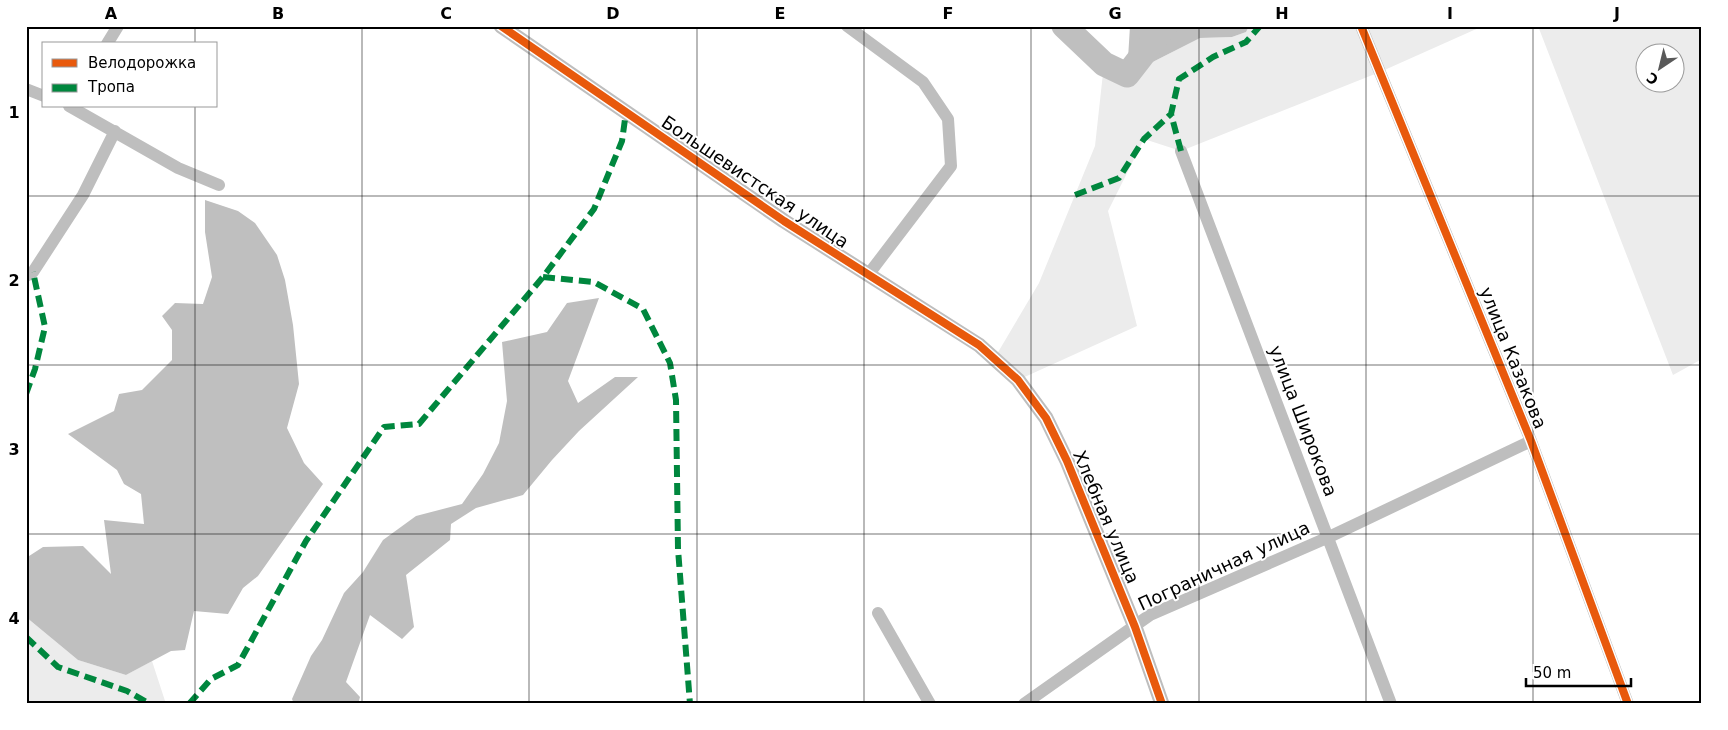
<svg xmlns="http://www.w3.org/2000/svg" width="1728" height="730" font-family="'DejaVu Sans',sans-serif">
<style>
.green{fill:#ececec;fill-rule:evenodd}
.water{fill:#bfbfbf}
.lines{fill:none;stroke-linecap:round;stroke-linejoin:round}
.river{stroke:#bfbfbf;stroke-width:25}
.minor{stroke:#bebebe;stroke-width:12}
.tertiary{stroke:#bebebe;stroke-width:15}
.quiet{stroke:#00873e;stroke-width:6;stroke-dasharray:12 6;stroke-linecap:butt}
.cycleway-casing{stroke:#fff;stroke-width:11}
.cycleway{stroke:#e8590c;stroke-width:8}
.grid{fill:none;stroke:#000;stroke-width:1;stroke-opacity:0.55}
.labels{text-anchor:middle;stroke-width:4;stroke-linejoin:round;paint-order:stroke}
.street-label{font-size:18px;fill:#000;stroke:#fff}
.neatline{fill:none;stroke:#000;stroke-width:2}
.grid-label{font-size:16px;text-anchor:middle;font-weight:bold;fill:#000}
</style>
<rect width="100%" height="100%" fill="#fff"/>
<path class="green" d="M 1249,26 L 1483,26 L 1380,72 L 1181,151 L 1144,139 L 1108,211 L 1137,326 L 1018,380 L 994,359 L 1039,283 L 1095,146 L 1104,64 L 1127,75 L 1200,38 L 1232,37 L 1246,32 Z
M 1538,26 L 1702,26 L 1702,359 L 1673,375 ZM 1646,52 L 1676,52 L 1676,82 L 1646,82 Z
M 26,617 L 78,660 L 126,675 L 152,661 L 166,704 L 26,704 Z"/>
<path class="water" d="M 1130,26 L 1249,26 L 1246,32 L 1232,37 L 1200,38 L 1127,75 Z
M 205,200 L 238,211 L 255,223 L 277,255 L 285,280 L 293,325 L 299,384 L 287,428 L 304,463 L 323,484 L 258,576 L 243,588 L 228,614 L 194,611 L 185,650 L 171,651 L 126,675 L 78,660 L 26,617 L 26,558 L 43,547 L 83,546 L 111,574 L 104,520 L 144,524 L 141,494 L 124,484 L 117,470 L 68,434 L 114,411 L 119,394 L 142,390 L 172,360 L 172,330 L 162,316 L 175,303 L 203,304 L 212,277 L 205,232 Z
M 599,298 L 568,381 L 578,403 L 615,377 L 638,377 L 579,431 L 552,460 L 523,495 L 476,508 L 451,524 L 450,540 L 406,575 L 414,627 L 402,639 L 370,615 L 346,682 L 360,697 L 358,704 L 294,704 L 292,699 L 311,656 L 322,640 L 344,593 L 363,572 L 383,540 L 416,516 L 462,504 L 483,474 L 499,443 L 507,401 L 502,342 L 547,332 L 567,303 Z"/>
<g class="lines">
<path class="river" d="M 1064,26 L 1104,64 L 1127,75 L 1165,26"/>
<path class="minor" d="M 847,26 L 923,82 L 948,119 L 951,166 L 868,275
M 1361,26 L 1531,441 L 1628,704
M 107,44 L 118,26
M 26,89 L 44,96
M 69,106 L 178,168 L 219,185
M 1181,151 L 1391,704
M 26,276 L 33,272 L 83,195 L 115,131
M 878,613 L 930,704
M 1024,704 L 1150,615 L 1329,537 L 1531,441"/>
<path class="tertiary" d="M 501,26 L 784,221 L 979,345 L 1018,380 L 1046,418 L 1067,461 L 1135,627 L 1162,704"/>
<path class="quiet" d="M 1181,151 L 1171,114 L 1179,79 L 1213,57 L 1246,42 L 1260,26
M 1075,195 L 1119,178 L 1144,139 L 1171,114
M 543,277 L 594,282 L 643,309 L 670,363 L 676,400 L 678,549 L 690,704
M 26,394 L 35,369 L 45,327 L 33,272
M 26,637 L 58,667 L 127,691 L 150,704
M 189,704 L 211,679 L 238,665 L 306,541 L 384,427 L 419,424 L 543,277 L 594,209 L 622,141 L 626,112"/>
<defs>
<path id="cycleway" d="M 501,26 L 784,221 L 979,345 L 1018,380 L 1046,418 L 1067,461 L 1135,627 L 1162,704
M 1361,26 L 1531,441 L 1628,704"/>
</defs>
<use href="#cycleway" class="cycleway-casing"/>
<use href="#cycleway" class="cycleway"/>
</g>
<path class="grid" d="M 195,26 L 195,44M 362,26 L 362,704M 529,26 L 529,704M 697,26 L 697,704M 864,26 L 864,704M 1031,26 L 1031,704M 1199,26 L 1199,704M 1366,26 L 1366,704M 1533,26 L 1533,704M 195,106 L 195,704M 26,196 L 1702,196M 26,365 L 1702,365M 26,534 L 1702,534"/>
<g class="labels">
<g class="street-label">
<text transform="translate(755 182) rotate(34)" y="6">Большевистская улица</text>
<text transform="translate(1513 358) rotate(68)" y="6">улица Казакова</text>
<text transform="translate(1303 421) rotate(69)" y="6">улица Широкова</text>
<text transform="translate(1106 517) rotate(67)" y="6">Хлебная улица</text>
<text transform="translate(1224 566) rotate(-25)" y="6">Пограничная улица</text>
</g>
</g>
<rect width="1728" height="730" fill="none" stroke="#ffffff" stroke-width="55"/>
<rect x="42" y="42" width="175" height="65" fill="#ffffff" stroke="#999999"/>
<rect x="52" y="59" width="25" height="8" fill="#e8590c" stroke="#999999"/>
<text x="88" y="68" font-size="15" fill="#000000">Велодорожка</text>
<rect x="52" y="84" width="25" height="8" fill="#00873e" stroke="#999999"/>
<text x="88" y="92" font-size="15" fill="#000000">Тропа</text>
<g transform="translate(1660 68) rotate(215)"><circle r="24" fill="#ffffff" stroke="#999999"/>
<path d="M0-4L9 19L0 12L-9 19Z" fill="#595959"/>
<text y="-8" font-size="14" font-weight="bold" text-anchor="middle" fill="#000000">С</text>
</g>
<path d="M1526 678v8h105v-8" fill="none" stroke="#000000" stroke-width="2.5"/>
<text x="1533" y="678" font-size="15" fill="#000000" stroke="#ffffff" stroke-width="4" paint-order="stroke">50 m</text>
<rect x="28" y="28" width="1672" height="674" class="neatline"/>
<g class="grid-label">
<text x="111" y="19">A</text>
<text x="278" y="19">B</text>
<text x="446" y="19">C</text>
<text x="613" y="19">D</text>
<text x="780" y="19">E</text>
<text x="948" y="19">F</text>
<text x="1115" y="19">G</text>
<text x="1282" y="19">H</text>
<text x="1450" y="19">I</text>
<text x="1617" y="19">J</text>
<text x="14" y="118">1</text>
<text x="14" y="286">2</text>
<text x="14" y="455">3</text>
<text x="14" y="624">4</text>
</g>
</svg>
